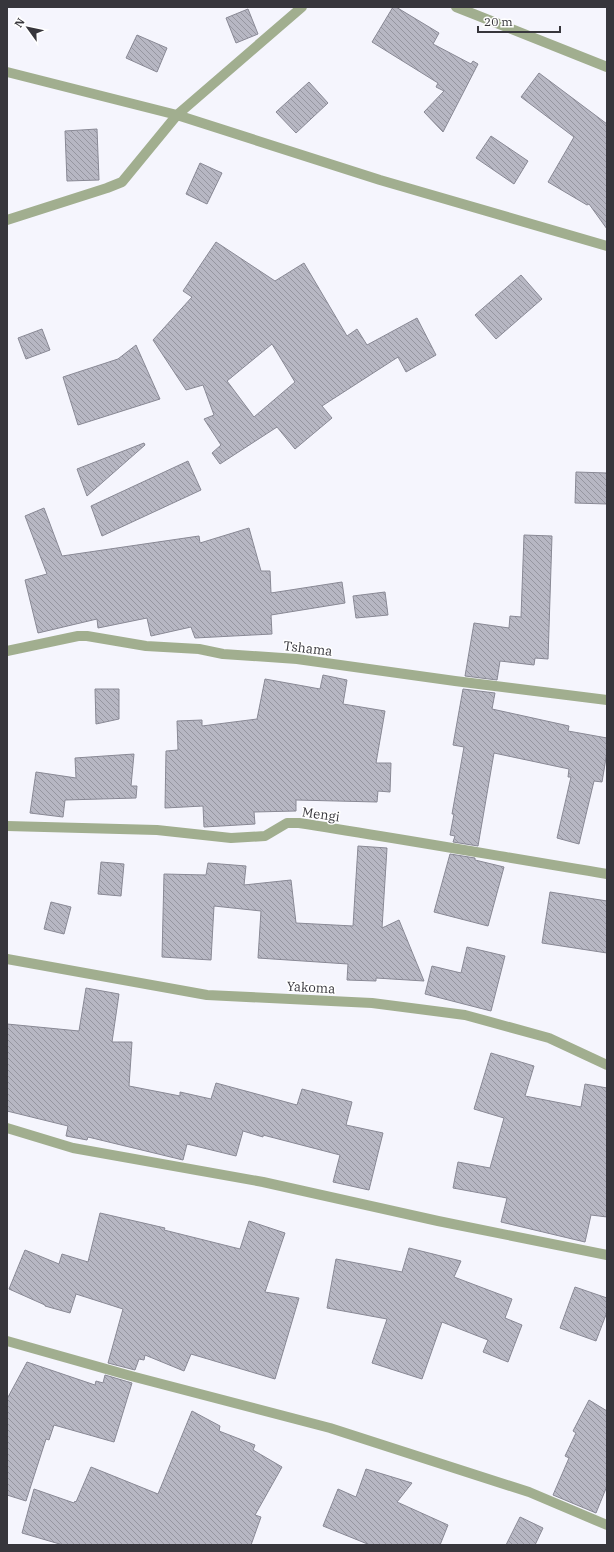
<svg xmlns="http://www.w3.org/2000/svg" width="614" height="1552" font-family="'IBM Plex Serif',serif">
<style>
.building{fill:url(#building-back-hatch);stroke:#898995;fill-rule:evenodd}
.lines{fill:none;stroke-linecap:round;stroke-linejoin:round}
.minor{stroke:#a1ae8f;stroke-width:10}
.labels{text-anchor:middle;stroke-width:3;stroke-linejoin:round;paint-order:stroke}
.street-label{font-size:13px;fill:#37363c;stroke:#fff}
</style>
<defs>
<pattern id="building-back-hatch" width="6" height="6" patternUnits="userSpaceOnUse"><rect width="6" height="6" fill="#b7b7c3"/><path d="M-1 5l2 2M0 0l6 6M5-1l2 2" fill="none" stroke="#9696a0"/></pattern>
</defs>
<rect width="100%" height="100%" fill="#f5f5fd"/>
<path class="building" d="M 393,7 L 396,7 L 439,33 L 433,44 L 471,64 L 473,61 L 478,64 L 443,132 L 424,112 L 444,91 L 436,87 L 438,83 L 372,42 Z
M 248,9 L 258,34 L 236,43 L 226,18 Z
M 137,35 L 167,48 L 157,72 L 126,58 Z
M 539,73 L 607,124 L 607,229 L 589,204 L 587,205 L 548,182 L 574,137 L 521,97 Z
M 309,82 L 328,103 L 296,133 L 276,112 Z
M 97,129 L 99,180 L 67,181 L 65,131 Z
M 491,136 L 528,161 L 514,184 L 476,158 Z
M 200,163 L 222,173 L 207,204 L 186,194 Z
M 216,242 L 275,281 L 304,263 L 347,336 L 357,329 L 367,345 L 417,318 L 436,355 L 406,372 L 398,357 L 322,406 L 332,418 L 295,449 L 277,427 L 220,464 L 212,453 L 221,445 L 204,419 L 214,415 L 203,385 L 186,390 L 153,340 L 192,297 L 183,291 ZM 272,344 L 295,382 L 254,417 L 227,381 Z
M 521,275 L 542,299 L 496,339 L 475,315 Z
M 42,329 L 50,350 L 26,359 L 18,338 Z
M 136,345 L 160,399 L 78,425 L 63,377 L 118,359 Z
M 144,443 L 145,445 L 87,496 L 77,469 Z
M 188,461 L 201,490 L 102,536 L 91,506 Z
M 576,472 L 607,473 L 607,504 L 575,503 Z
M 44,508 L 62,556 L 199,536 L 200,543 L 249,528 L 261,571 L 270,571 L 271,593 L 342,582 L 345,603 L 271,615 L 272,634 L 195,638 L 191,627 L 151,636 L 147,618 L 98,628 L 97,619 L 38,633 L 25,580 L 47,574 L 25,516 Z
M 524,535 L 552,536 L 548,659 L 535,658 L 534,665 L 500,661 L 497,680 L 465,676 L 474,623 L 509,628 L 510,616 L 521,617 Z
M 385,592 L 388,615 L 356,618 L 353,596 Z
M 323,675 L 347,680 L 343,704 L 385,711 L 376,763 L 391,763 L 390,792 L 378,791 L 377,802 L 296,800 L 296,811 L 254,812 L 255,824 L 204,827 L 203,806 L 165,808 L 166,751 L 178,750 L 177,721 L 202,720 L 202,726 L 257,719 L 265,679 L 320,689 Z
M 95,689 L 119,689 L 119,719 L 96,724 Z
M 463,689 L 495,693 L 492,709 L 569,726 L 568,731 L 607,738 L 607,752 L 602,782 L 594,781 L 579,844 L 557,838 L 571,777 L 568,777 L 569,769 L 494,753 L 478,846 L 453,842 L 455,836 L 450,835 L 454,814 L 452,814 L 464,747 L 453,745 Z
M 134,754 L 131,786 L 137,786 L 136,798 L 65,800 L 63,817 L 30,813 L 36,772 L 76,778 L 75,758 Z
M 358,846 L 387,848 L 382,928 L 399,920 L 424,981 L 376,978 L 376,981 L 347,980 L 348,964 L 258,958 L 261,911 L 214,906 L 211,960 L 162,957 L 164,874 L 206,875 L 208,863 L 246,866 L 244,885 L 291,880 L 296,923 L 353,926 Z
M 450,854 L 475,858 L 475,860 L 504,867 L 488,926 L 434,912 Z
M 101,862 L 124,864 L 121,896 L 98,894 Z
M 550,892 L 607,901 L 607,953 L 542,943 Z
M 51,902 L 71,907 L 64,934 L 44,929 Z
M 467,947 L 505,956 L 491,1011 L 425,994 L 432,966 L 461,973 Z
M 86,988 L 119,994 L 112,1042 L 132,1042 L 129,1086 L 180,1096 L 180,1092 L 211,1099 L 216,1083 L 297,1105 L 302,1089 L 352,1102 L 346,1125 L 383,1133 L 369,1190 L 333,1182 L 340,1155 L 263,1135 L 263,1137 L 243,1131 L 236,1156 L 187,1144 L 183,1160 L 88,1137 L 87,1140 L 66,1136 L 68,1126 L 7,1111 L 7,1024 L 79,1031 Z
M 491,1053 L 534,1066 L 525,1096 L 581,1107 L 585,1084 L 607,1088 L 607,1217 L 591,1215 L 585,1242 L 501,1222 L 507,1198 L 453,1188 L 458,1162 L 490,1168 L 504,1118 L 474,1109 Z
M 100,1213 L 165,1228 L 164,1230 L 240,1249 L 249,1221 L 285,1233 L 265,1292 L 299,1298 L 275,1379 L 191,1354 L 184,1371 L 145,1355 L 144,1360 L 139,1359 L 135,1370 L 108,1363 L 123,1309 L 76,1294 L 70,1313 L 45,1306 L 45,1305 L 9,1289 L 25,1250 L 59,1264 L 62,1254 L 88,1262 Z
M 409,1248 L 461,1261 L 454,1277 L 512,1299 L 505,1318 L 522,1325 L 508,1362 L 483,1352 L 488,1340 L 442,1322 L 422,1379 L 372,1363 L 387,1319 L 327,1308 L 336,1259 L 402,1272 Z
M 575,1287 L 607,1298 L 607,1312 L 596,1341 L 560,1328 Z
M 27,1362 L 95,1385 L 96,1381 L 103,1383 L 105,1375 L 132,1383 L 114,1442 L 54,1425 L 49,1440 L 46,1439 L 26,1501 L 7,1495 L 7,1399 Z
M 589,1400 L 607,1411 L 607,1486 L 596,1513 L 553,1495 L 569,1458 L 565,1456 L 576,1433 L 573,1431 Z
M 192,1411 L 220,1426 L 219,1431 L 255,1445 L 253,1450 L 282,1467 L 255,1515 L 261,1517 L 251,1545 L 63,1545 L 22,1533 L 34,1489 L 74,1503 L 75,1501 L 76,1502 L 91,1467 L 158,1494 Z
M 366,1469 L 412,1483 L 397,1502 L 448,1525 L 440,1545 L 370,1545 L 323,1526 L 338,1489 L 356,1497 Z
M 520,1517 L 543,1528 L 535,1545 L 506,1545 Z"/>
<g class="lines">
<path class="minor" d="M 456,7 L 607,67
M 7,72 L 177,115 L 380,180 L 607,246
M 7,220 L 107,188 L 122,182 L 177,115 L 302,7
M 7,651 L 78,636 L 87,636 L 146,646 L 199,649 L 223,654 L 297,659 L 455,681 L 607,700
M 7,826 L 157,830 L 231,838 L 265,836 L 287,823 L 299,823 C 402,839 504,857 607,874
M 7,959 L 207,995 L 372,1003 L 465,1015 L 549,1038 L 607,1065
M 7,1128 L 73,1148 L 263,1182 L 438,1221 L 607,1255
M 7,1341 L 131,1376 L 330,1428 L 529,1492 L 607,1525"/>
</g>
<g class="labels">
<g class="street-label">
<text transform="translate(308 648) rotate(7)" y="5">Tshama</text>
<text transform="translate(321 814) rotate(8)" y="5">Mengi</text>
<text transform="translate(311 987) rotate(3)" y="5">Yakoma</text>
</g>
</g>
<rect width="614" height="1552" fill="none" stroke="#37363c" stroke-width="16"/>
<g transform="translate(28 28) rotate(303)" stroke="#ffffff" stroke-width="3" paint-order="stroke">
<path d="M0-3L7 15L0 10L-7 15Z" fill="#37363c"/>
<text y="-6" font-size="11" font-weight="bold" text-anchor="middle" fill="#37363c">N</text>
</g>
<path d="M478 26v6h82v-6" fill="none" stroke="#37363c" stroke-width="2"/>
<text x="484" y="26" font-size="12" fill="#37363c" stroke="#ffffff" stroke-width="3" paint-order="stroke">20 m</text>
</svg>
